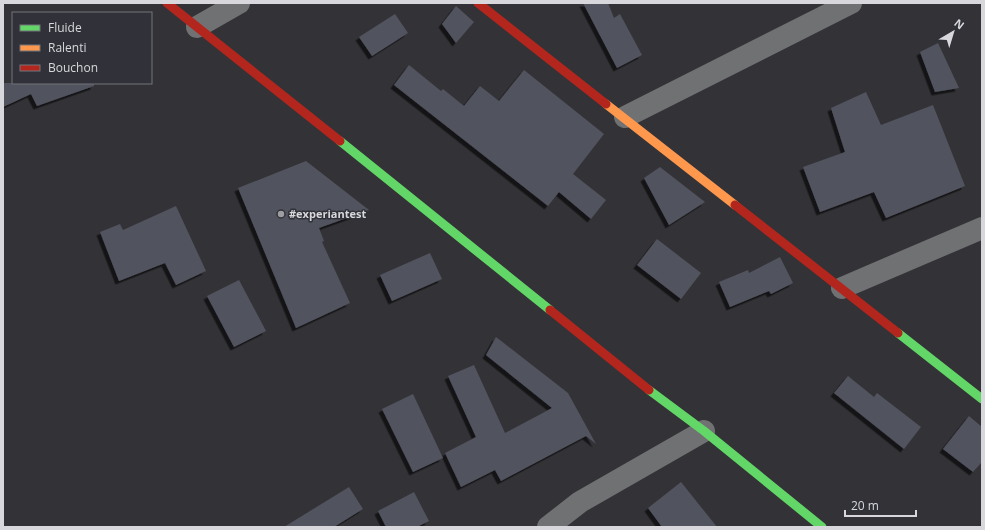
<svg xmlns="http://www.w3.org/2000/svg" width="985" height="530" font-family="'Open Sans',sans-serif">
<style>
.building{fill:#51525f;filter:url(#shadow)}
.lines{fill:none;stroke-linecap:round;stroke-linejoin:round}
.street{stroke:#707172;stroke-width:22}
.fast{stroke:#63d668;stroke-width:9}
.slow{stroke:#ff974d;stroke-width:9}
.jam{stroke:#b3261e;stroke-width:9}
.poi-dot{fill:#9e9ea2;stroke:#313239;stroke-width:1.5}
.labels{text-anchor:middle;stroke-width:3;stroke-linejoin:round;paint-order:stroke}
.poi-label{font-size:11px;font-weight:bold;fill:#d7d7dc;stroke:#313239;text-anchor:start}
</style>
<defs>
<filter id="shadow"><feDropShadow dx="-3.5" dy="3.5" stdDeviation="0" flood-color="#0009"/></filter>
</defs>
<rect width="100%" height="100%" fill="#333337"/>
<path class="building" d="M 583,3 L 608,3 L 614,18 L 620,14 L 642,55 L 617,68 Z
M 456,6 L 474,22 L 456,43 L 442,24 Z
M 395,14 L 408,33 L 372,56 L 359,37 Z
M 938,43 L 959,88 L 935,92 L 920,52 Z
M 409,65 L 441,91 L 443,89 L 464,106 L 480,86 L 499,101 L 524,70 L 604,134 L 573,174 L 606,200 L 591,219 L 559,192 L 548,206 L 394,85 Z
M 3,83 L 94,83 L 94,86 L 37,106 L 31,94 L 3,107 Z
M 866,92 L 881,125 L 933,105 L 965,186 L 886,218 L 874,192 L 820,212 L 803,167 L 845,152 L 831,108 Z
M 306,161 L 369,210 L 319,228 L 324,241 L 322,242 L 350,303 L 296,328 L 238,188 Z
M 660,167 L 705,202 L 669,225 L 644,178 Z
M 176,206 L 206,271 L 176,285 L 165,263 L 119,281 L 100,232 L 120,224 L 123,230 Z
M 657,239 L 701,273 L 681,299 L 637,265 Z
M 430,253 L 442,279 L 392,301 L 380,275 Z
M 780,257 L 793,283 L 771,294 L 769,291 L 730,307 L 719,282 L 748,270 L 749,273 Z
M 239,280 L 266,331 L 234,347 L 207,296 Z
M 496,337 L 568,393 L 596,444 L 586,436 L 501,481 L 495,470 L 461,487 L 445,453 L 476,437 L 448,376 L 474,365 L 505,433 L 552,408 L 486,355 Z
M 848,376 L 874,397 L 877,393 L 921,427 L 904,449 L 834,393 Z
M 413,394 L 443,458 L 413,472 L 382,409 Z
M 969,416 L 982,427 L 982,462 L 973,472 L 943,449 Z
M 681,482 L 717,527 L 662,527 L 648,508 Z
M 349,487 L 363,509 L 334,527 L 284,527 Z
M 414,492 L 429,521 L 417,527 L 386,527 L 378,511 Z"/>
<g class="lines">
<path class="street" d="M 197,27 L 239,3
M 625,117 L 851,3
M 842,288 L 982,228
M 548,527 L 580,502 L 704,431"/>
<path class="fast" d="M 340,141 L 550,310
M 898,333 L 982,399
M 649,390 L 704,431 L 822,527"/>
<path class="slow" d="M 606,104 L 735,205"/>
<path class="jam" d="M 167,3 L 340,141
M 478,3 L 606,104
M 735,205 L 898,333
M 550,310 L 649,390"/>
</g>
<circle class="poi-dot" cx="281" cy="214" r="4"/>
<g class="labels">
<g class="poi-label">
<text x="289" y="218">#experiantest</text>
</g>
</g>
<rect width="985" height="530" fill="none" stroke="#d7d7dc" stroke-width="8"/>
<rect x="12" y="12" width="140" height="72" fill="#313239" stroke="#73747a"/>
<rect x="20" y="25" width="20" height="6" fill="#63d668" stroke="#73747a"/>
<text x="48" y="32" font-size="12" fill="#d7d7dc">Fluide</text>
<rect x="20" y="45" width="20" height="6" fill="#ff974d" stroke="#73747a"/>
<text x="48" y="52" font-size="12" fill="#d7d7dc">Ralenti</text>
<rect x="20" y="65" width="20" height="6" fill="#b3261e" stroke="#73747a"/>
<text x="48" y="72" font-size="12" fill="#d7d7dc">Bouchon</text>
<g transform="translate(953 32) rotate(38)" stroke="#313239" stroke-width="3" paint-order="stroke">
<path d="M0-3L7 15L0 10L-7 15Z" fill="#d7d7dc"/>
<text y="-6" font-size="11" font-weight="bold" text-anchor="middle" fill="#d7d7dc">N</text>
</g>
<path d="M845 510v6h71v-6" fill="none" stroke="#d7d7dc" stroke-width="2"/>
<text x="851" y="510" font-size="12" fill="#d7d7dc" stroke="#313239" stroke-width="3" paint-order="stroke">20 m</text>
</svg>
